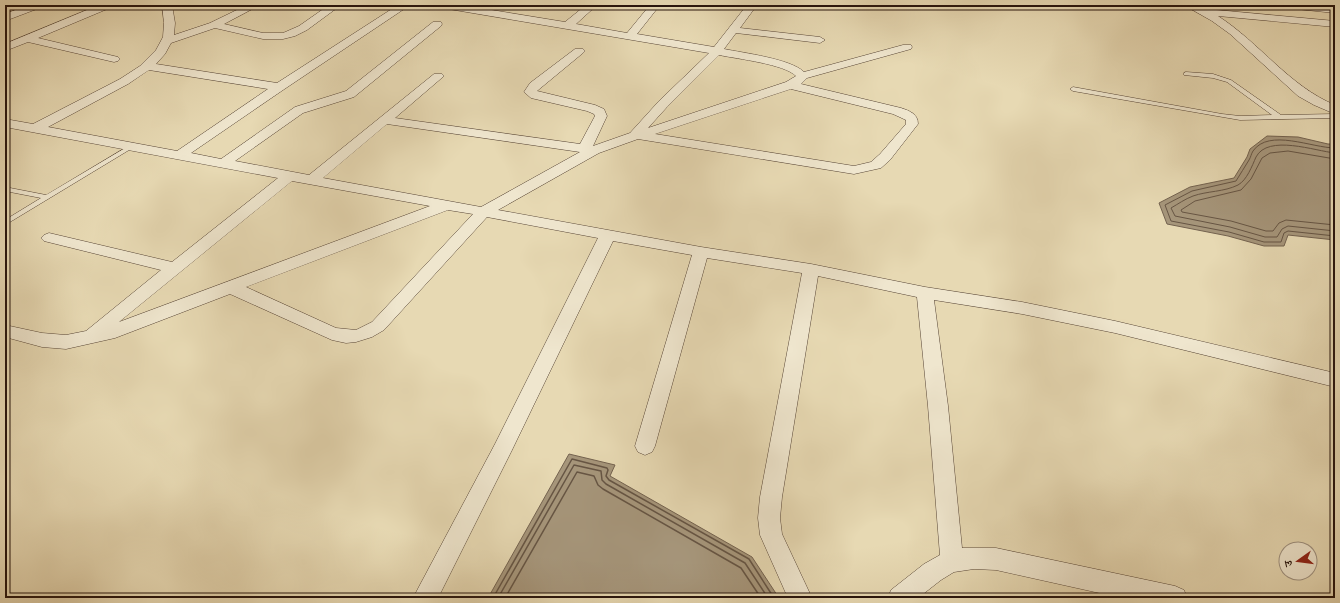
<svg xmlns="http://www.w3.org/2000/svg" width="1340" height="603" font-family="'EB Garamond','Noto Serif Devanagari',serif">
<style>
.water{fill:#a6967b;stroke:#73624f}
.lines{fill:none;stroke-linecap:round;stroke-linejoin:round}
.shore-far1{stroke:#654;stroke-width:1}
.shore{stroke:#654;stroke-width:1.5}
.lane-casing{stroke:#574536;stroke-width:1}
.street-casing{stroke:#574536;stroke-width:1}
.lane{fill:#efe6ce;fill-rule:evenodd}
.street{fill:#efe6ce;fill-rule:evenodd}
</style>
<rect width="100%" height="100%" fill="#e7d9b3"/>
<filter id="stains"><feTurbulence type="fractalNoise" baseFrequency=".005" numOctaves="4"/><feColorMatrix values="0 0 0 0 .2 0 0 0 0 .09 0 0 0 0 .02 0 0 0 .5 -.17"/></filter>
<radialGradient id="worn" r=".72"><stop offset=".6" stop-color="#630" stop-opacity="0"/><stop offset="1" stop-color="#630" stop-opacity=".3"/></radialGradient>
<path class="water" d="M 1267,136 L 1298,137 L 1328,144 L 1335,144 L 1335,240 L 1288,235 L 1284,246 L 1264,246 L 1228,236 L 1167,224 L 1159,203 L 1190,187 L 1234,178 L 1247,157 L 1250,149 Z
M 569,454 L 615,465 L 610,476 L 752,557 L 779,598 L 488,598 Z"/>
<g class="lines">
<path class="shore-far1" d="M 1335,148 C 1312,148 1269,128 1253,151 C 1251,154 1251,157 1249,160 C 1245,167 1240,174 1236,181 L 1192,191 L 1165,205 L 1171,221 L 1229,232 L 1264,242 L 1281,242 L 1284,233 L 1288,231 L 1335,236
M 1335,153 C 1315,151 1268,134 1256,157 C 1252,166 1247,180 1238,185 C 1224,192 1207,191 1193,196 C 1185,199 1178,204 1171,208 L 1175,216 L 1230,227 L 1265,237 L 1277,237 L 1282,229 L 1288,226 L 1335,231
M 1335,159 L 1288,151 L 1270,153 L 1262,158 L 1251,179 L 1241,190 L 1195,201 L 1181,210 L 1182,212 L 1231,221 L 1266,231 L 1273,231 L 1279,223 L 1286,220 L 1335,225"/>
<path class="shore" d="M 493,598 L 572,459 L 607,468 L 608,470 L 606,476 L 609,480 L 749,559 L 774,598
M 498,598 L 574,465 L 601,471 L 602,480 L 606,484 L 745,563 L 768,598
M 505,598 L 577,472 L 594,476 L 598,485 L 603,489 L 741,568 L 761,598"/>
<defs>
<path id="lane" d="M 1186,72 L 1213,74 L 1231,80 L 1281,115 L 1335,114 L 1335,118 L 1240,120 L 1073,91 L 1070,89 L 1073,87 L 1222,114 L 1240,116 L 1272,115 L 1227,82 L 1213,78 L 1184,75 L 1184,73 Z
M 132,144 L 134,145 L 134,147 L 5,225 L 5,220 L 41,198 L 5,191 L 5,187 L 46,195 Z"/>
<path id="street" d="M 29,5 L 43,5 L 42,7 L 5,21 L 5,14 Z
M 99,5 L 113,5 L 112,7 L 38,38 L 118,57 L 120,59 L 118,61 L 114,62 L 28,42 L 5,51 L 5,44 Z
M 162,5 L 172,5 L 175,23 L 174,35 L 210,23 L 247,5 L 260,5 L 224,24 L 263,33 L 283,33 L 299,26 L 329,5 L 341,5 L 307,30 L 295,36 L 283,39 L 263,39 L 215,28 L 171,43 L 165,54 L 156,64 L 277,83 L 398,5 L 410,5 L 283,90 L 191,153 L 221,159 L 295,107 L 346,91 L 433,22 L 441,22 L 442,24 L 441,26 L 354,97 L 303,113 L 235,161 L 309,175 L 434,74 L 442,74 L 444,76 L 395,118 L 580,144 L 595,116 L 594,114 L 587,111 L 531,98 L 524,92 L 530,83 L 575,49 L 583,49 L 585,51 L 583,53 L 537,91 L 595,105 L 604,109 L 607,116 L 593,146 L 630,133 L 659,101 L 709,53 L 443,8 L 438,5 L 461,5 L 565,22 L 586,5 L 597,5 L 576,24 L 627,33 L 650,5 L 660,5 L 637,34 L 714,47 L 747,5 L 757,5 L 740,28 L 820,37 L 825,40 L 820,43 L 736,33 L 724,49 C 744,53 791,59 804,72 L 903,45 L 911,45 L 912,47 L 911,49 L 807,78 L 801,84 L 901,108 C 910,111 918,114 918,124 L 890,160 L 881,168 L 854,174 L 638,139 L 599,153 L 498,210 L 701,247 L 811,264 L 925,287 L 1022,302 L 1115,321 L 1335,373 L 1335,387 L 1115,333 L 1022,314 L 934,300 L 948,406 L 962,548 L 996,548 L 1175,586 L 1184,590 L 1187,598 L 1122,598 L 996,570 L 974,569 L 954,572 L 941,580 L 918,598 L 888,598 L 891,590 L 924,564 L 940,555 L 928,406 L 917,297 L 818,276 L 782,497 L 780,518 L 782,534 L 812,598 L 788,598 L 760,535 L 758,518 L 760,497 L 802,273 L 707,258 L 655,446 L 652,452 L 645,455 L 638,452 L 635,446 L 692,255 L 613,241 L 512,450 L 438,598 L 413,598 L 495,444 L 598,238 L 487,217 L 384,330 L 372,337 L 356,342 L 346,343 L 332,340 L 230,294 L 115,338 L 66,349 L 42,347 L 5,337 L 5,325 L 42,333 L 66,335 L 86,331 L 161,270 L 44,241 L 41,238 L 44,235 L 49,233 L 172,262 L 278,178 L 5,127 L 5,119 L 33,124 L 120,79 L 140,66 L 156,50 L 163,37 L 164,23 ZM 719,55 C 738,59 784,64 796,76 L 786,82 L 648,128 L 667,107 ZM 149,70 L 268,89 L 177,151 L 48,127 L 128,84 ZM 791,89 L 893,114 L 906,120 L 906,124 L 880,154 L 871,162 L 854,166 L 655,134 ZM 387,124 L 580,152 L 481,207 L 323,178 ZM 292,181 L 430,206 L 119,322 ZM 448,210 L 473,214 L 372,322 L 356,330 L 336,328 L 246,287 Z
M 1184,5 L 1197,5 L 1206,9 L 1335,21 L 1335,27 L 1218,16 C 1260,43 1289,86 1335,105 L 1335,114 L 1314,105 L 1298,96 L 1230,34 L 1212,21 Z
M 1282,5 L 1316,5 L 1335,7 L 1335,13 L 1287,8 Z"/>
</defs>
<use href="#lane" class="lane-casing"/>
<use href="#street" class="street-casing"/>
<use href="#lane" class="lane"/>
<use href="#street" class="street"/>
</g>
<rect width="1340" height="603" fill="none" stroke="#e7d9b3" stroke-width="20"/>
<rect x="6" y="6" width="1328" height="591" fill="none" stroke="#27140d" stroke-width="2"/>
<rect x="10" y="10" width="1320" height="583" fill="none" stroke="#27140d"/>
<g transform="translate(1298 561) rotate(256)"><circle r="19" fill="#efe6ce" stroke="#9f9281"/>
<path d="M0-3L7 15L0 10L-7 15Z" fill="#8f2418"/>
<text y="-6" font-size="11" font-weight="bold" text-anchor="middle" fill="#27140d">उ</text>
</g>
<rect width="100%" height="100%" filter="url(#stains)"/>
<rect width="100%" height="100%" fill="url(#worn)"/>
</svg>
